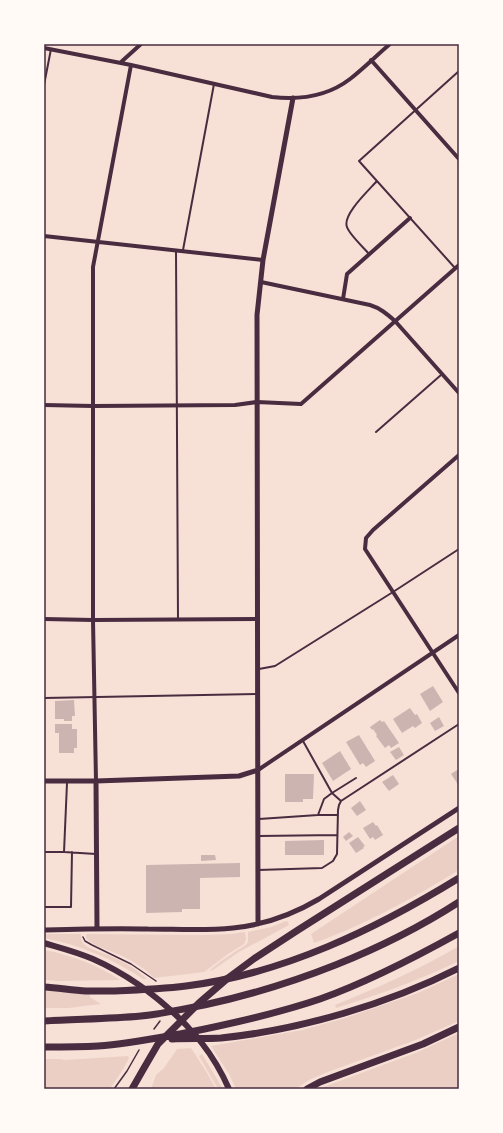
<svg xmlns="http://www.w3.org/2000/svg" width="503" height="1133" font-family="Overpass,sans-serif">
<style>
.green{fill:#ebcfc5}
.building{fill:#ccb4b1}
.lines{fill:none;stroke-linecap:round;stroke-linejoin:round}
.path{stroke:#4a2c40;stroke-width:1.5}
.service{stroke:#4a2c40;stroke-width:2}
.minor{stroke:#4a2c40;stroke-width:4}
.tertiary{stroke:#4a2c40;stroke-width:5}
.primary{stroke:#4a2c40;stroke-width:6}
.trunk{stroke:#4a2c40;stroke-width:7}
.motorway{stroke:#4a2c40;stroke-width:7}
.neatline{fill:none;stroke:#4a2c40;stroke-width:1.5}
</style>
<rect width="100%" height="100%" fill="#f7e1d7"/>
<path class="green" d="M 459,836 L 459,870 C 415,897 363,926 314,943 L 311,934 Z
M 286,921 L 288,922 L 289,925 L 239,952 L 213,970 L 209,971 L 221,961 L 247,944 L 248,941 L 248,932 L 271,927 Z
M 245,932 L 246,939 L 244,944 L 228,954 L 204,972 L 154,978 C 145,968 128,958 115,953 C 107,949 89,945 86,937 L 86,934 L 205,935 L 231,934 Z
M 44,934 L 81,934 C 81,938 81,942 85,945 C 90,949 97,951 103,953 C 118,959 135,967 147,979 L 143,979 C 113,959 80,945 44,938 Z
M 459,946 L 459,961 C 420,980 378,995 336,1008 L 335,1005 C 377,988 420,969 459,946 Z
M 44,950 C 71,955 98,965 120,980 L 60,981 L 44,980 Z
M 459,974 L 459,1021 L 413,1041 L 325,1073 L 309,1080 L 295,1089 L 236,1089 L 229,1074 L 211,1046 L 302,1030 L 345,1018 L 418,993 Z
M 44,991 L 90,994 L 90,997 L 101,1004 L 69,1008 L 44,1008 Z
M 459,1033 L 459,1089 L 318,1089 L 418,1052 Z
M 191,1048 L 207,1073 L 216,1089 L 151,1089 L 156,1075 L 164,1068 L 177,1049 Z
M 202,1054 L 223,1089 L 218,1089 L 199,1056 Z
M 128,1056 L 129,1058 L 122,1071 L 110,1089 L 44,1089 L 44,1059 L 60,1059 L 65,1060 Z"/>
<path class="building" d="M 433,686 L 443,702 L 430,711 L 420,694 Z
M 74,700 L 75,716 L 72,716 L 72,721 L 64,721 L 64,719 L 55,719 L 55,701 Z
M 410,708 L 415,715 L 417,714 L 422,723 L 415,728 L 413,726 L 402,733 L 393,719 Z
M 439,717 L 444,726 L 435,731 L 430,723 Z
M 380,720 L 382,722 L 384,721 L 399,743 L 391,748 L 389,745 L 385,748 L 376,736 L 377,735 L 373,729 L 372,730 L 370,727 Z
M 55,724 L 72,724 L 72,729 L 77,729 L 77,748 L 74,748 L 74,753 L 59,753 L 59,733 L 55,733 Z
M 359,735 L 375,761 L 366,767 L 363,763 L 360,765 L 346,742 Z
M 399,747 L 404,755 L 396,760 L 390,752 Z
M 340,751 L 351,769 L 333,781 L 322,763 Z
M 457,770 L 459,773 L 459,786 L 451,774 Z
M 285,774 L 314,774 L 313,799 L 303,799 L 303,802 L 285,802 Z
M 393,775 L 399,784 L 389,791 L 382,782 Z
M 360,801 L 366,810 L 357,816 L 351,808 Z
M 373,822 L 376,826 L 377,825 L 383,835 L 375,840 L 373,837 L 370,839 L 363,828 Z
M 349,832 L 353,836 L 346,841 L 343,837 Z
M 358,837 L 365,846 L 363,847 L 364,848 L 356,853 L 349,843 Z
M 324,840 L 324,855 L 285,855 L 285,841 Z
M 201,855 L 215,855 L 216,860 L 201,861 Z
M 240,863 L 240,877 L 200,878 L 200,909 L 182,909 L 182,912 L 146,913 L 146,865 Z"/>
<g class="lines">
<path class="path" d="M 83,937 L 85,941 L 92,945 L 131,964 L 156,981
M 154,1029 L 160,1021
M 114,1089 L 127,1071 L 139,1050"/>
<path class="service" d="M 44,85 L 51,49
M 183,250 L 214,84
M 176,251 L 178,619
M 369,254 C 364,248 349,234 347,227 C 342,215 369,190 377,181
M 455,268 L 359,161 L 459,71
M 376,432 L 441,375
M 259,669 L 275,666 L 393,592 L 459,549
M 44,698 L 257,694
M 67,783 L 64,852 L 96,854
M 341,801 L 332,793 L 356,778
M 318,815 L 338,815
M 259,819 L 318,815 L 324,799 L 332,793 L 303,741
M 259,836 L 337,835
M 44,852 L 64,852
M 258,870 L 322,868 L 333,861 L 337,854 L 338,810 L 339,805 L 341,801 L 459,724
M 44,907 L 71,907 L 72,852"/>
<path class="minor" d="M 44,48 L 131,65 L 272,97 C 299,100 328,96 350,79 C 364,68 377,55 390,44
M 371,60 L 459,159
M 120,63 L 141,44
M 44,236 L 263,260
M 261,282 L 370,305 C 380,308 387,314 395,321 L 459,393
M 343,299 L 347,274 L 410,218
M 44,405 L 93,406 L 235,405 L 257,402 L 301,404 L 459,265
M 459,455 L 373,530 L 366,538 L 365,549 L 459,693
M 44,619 L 93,620 L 258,619
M 258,770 L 459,635
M 96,781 L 93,620 L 93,267 L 131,65"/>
<path class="tertiary" d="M 44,781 L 96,781 L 239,776 L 258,770
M 96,781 L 97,928
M 258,924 L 257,315 L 263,260 L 293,98
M 44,930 C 79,929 113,928 148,929 C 176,929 205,931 233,928 C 264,925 292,915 319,899 L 459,808"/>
<path class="primary" d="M 44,943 C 61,948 77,952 93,959 C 129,975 160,998 187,1026 C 191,1031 197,1036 201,1042 C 212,1056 222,1073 229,1089"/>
<path class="trunk" d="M 132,1089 L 144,1068 L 158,1044 L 199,1003 L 228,978 L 255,958 L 298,930 L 459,828
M 307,1089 L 320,1082 L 423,1044 L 459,1027"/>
<path class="motorway" d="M 44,987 C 58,988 72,990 86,991 C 95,991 104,991 113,991 C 137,990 162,989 186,986 C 283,974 376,929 459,878
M 44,1021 C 76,1019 109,1019 141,1016 C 162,1014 183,1009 204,1005 C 292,986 383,951 459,902
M 172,1039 C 188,1038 205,1039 221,1038 C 300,1030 388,1004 459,968
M 44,1047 C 62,1047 80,1047 98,1046 C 127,1044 157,1038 185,1033 C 230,1024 276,1014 320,999 C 368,982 414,958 459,933"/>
</g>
<rect width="503" height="1133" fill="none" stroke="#fffaf5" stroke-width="90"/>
<rect x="45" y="45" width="413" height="1043" class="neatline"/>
</svg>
